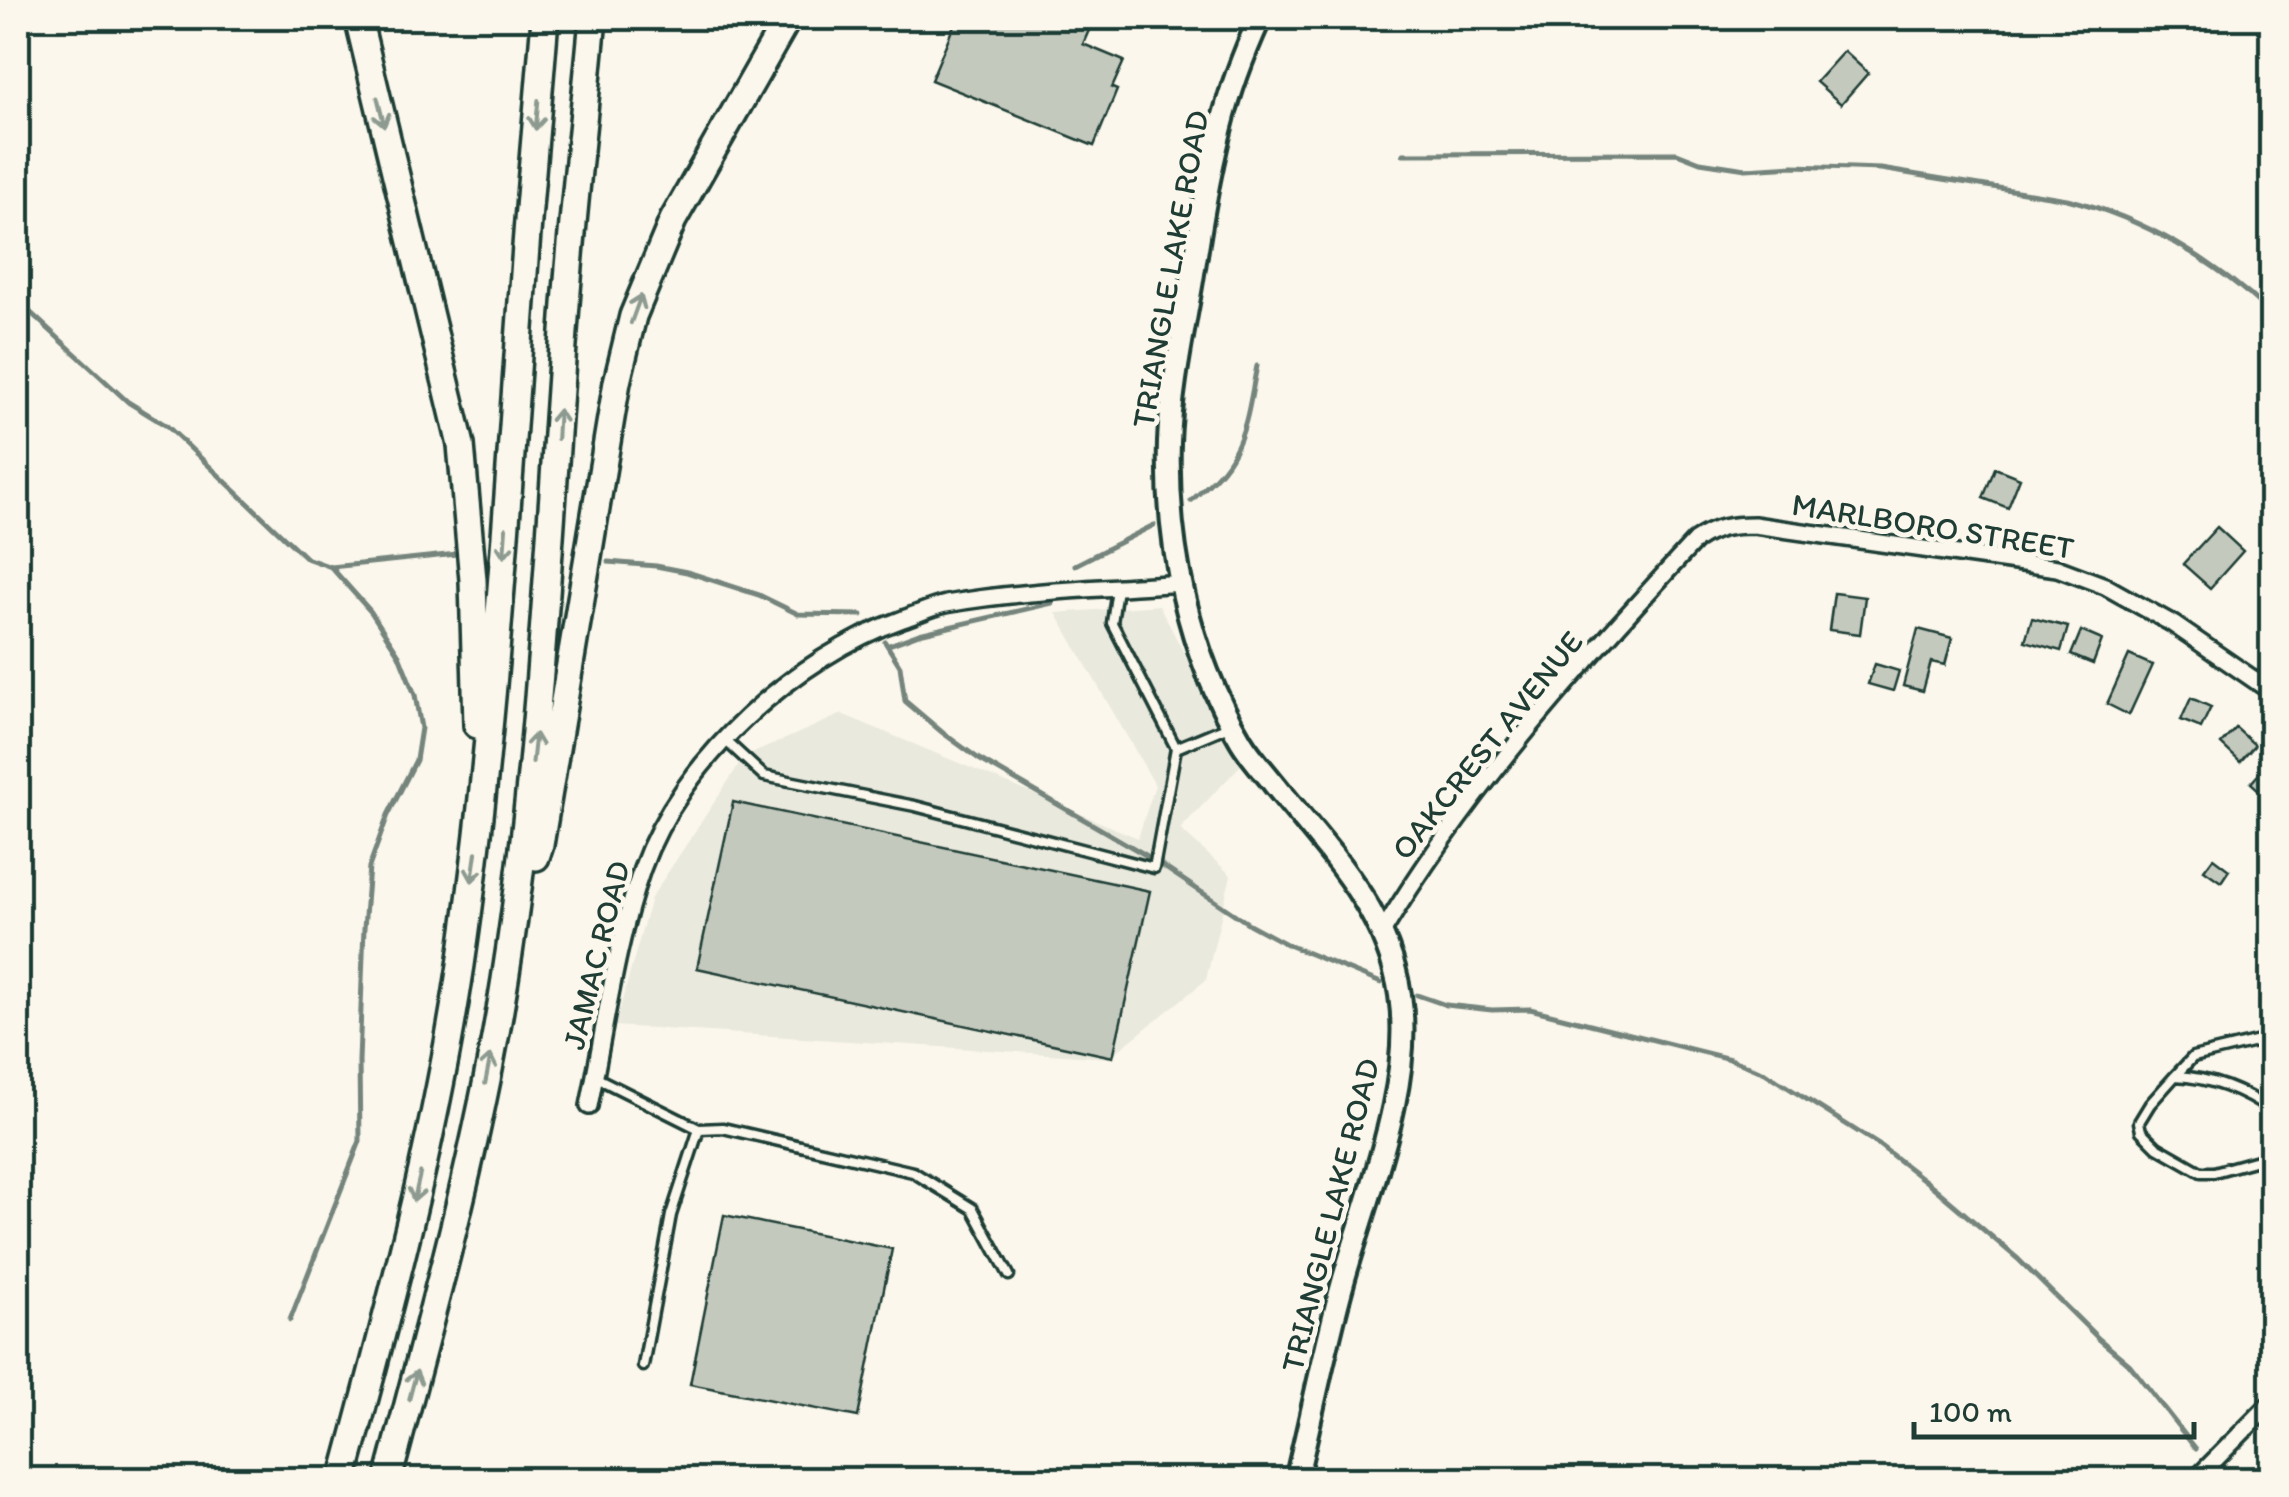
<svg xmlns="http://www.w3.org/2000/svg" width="2289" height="1497" font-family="Itim,sans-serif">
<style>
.built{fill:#eae9de}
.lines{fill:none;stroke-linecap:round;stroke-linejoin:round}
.stream{stroke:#74847b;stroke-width:5}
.building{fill:#c4c9be;stroke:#1f3d34;stroke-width:2.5}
.service-casing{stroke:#1f3d34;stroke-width:15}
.minor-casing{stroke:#1f3d34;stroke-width:22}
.tertiary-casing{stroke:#1f3d34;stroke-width:28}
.trunk-casing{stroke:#1f3d34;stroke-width:32}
.service{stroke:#fbf7ec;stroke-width:8}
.minor{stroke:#fbf7ec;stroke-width:15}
.tertiary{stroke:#fbf7ec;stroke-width:20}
.trunk{stroke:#fbf7ec;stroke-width:25}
.oneway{stroke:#8d9a90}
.labels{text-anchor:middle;stroke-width:10;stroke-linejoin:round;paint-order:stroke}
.street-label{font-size:32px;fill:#1f3d34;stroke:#fbf7ec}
</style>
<rect width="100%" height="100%" fill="#fbf7ec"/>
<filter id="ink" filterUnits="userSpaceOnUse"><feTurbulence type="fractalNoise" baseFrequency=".01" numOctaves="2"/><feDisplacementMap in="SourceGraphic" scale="20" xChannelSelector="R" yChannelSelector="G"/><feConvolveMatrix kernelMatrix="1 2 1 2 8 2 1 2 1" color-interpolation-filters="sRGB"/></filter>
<g filter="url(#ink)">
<path class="built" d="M 1159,605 L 1242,764 L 1180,829 L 1231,875 L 1206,980 L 1109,1058 L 615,1026 L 651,898 L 744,757 L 842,714 L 1138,838 L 1155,785 L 1056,613 Z"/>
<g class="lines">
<path class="stream" d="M 1403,154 L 1677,153 L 1700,162 L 1746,169 L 1794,166 L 1881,169 L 2067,199 C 2143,218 2215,260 2272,315
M 18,301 L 128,402 L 167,426 L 306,558 L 331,567 L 457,554
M 1191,501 C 1207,486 1224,472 1234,452 C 1248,427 1251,394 1257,366
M 608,562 L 656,566 L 687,572 L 759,595 L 798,614 L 862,615
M 1075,565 L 1154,525
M 885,642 L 900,666 L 905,701 L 943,733 L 979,759 L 1149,857 L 1249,924 L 1288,945 L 1381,983
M 889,645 L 919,634 L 1052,603
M 1417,995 L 1446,1005 L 1492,1010 L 1530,1009 L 1730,1059 L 1765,1073 L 1879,1145 L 1932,1186 L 2018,1259 L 2099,1339 L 2130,1365 L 2196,1449
M 290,1320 L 360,1141 L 359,1061 L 364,928 L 369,867 L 388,815 L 416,760 L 421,728 L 415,695 L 399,655 L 371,612 L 331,567"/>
</g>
<path class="building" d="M 957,18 L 989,18 L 995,20 L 996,18 L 1083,18 L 1093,21 L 1083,44 L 1124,61 L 1112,88 L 1117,90 L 1094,146 L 931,80 Z
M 1844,51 L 1868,73 L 1841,104 L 1816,82 Z
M 1995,468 L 2020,478 L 2008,508 L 1983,498 Z
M 2217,527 L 2243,551 L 2210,588 L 2183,564 Z
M 1834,593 L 1865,597 L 1860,634 L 1829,630 Z
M 2032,618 L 2068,627 L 2061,651 L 2025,641 Z
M 1918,629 L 1952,638 L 1945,665 L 1931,662 L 1923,691 L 1903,686 Z
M 2081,631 L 2102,640 L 2093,664 L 2071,655 Z
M 2129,655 L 2152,665 L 2129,715 L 2107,704 Z
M 1875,664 L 1899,671 L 1893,691 L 1868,684 Z
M 2191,698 L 2211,707 L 2201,728 L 2181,720 Z
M 2236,728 L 2255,745 L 2240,762 L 2221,744 Z
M 2272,759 L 2272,800 L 2271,801 L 2251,783 Z
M 733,802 L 1150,891 L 1113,1057 L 697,968 Z
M 2213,858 L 2229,870 L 2221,882 L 2204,870 Z
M 724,1215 L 892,1249 L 858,1417 L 690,1384 Z"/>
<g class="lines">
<defs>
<path id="service" d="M 1117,588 L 1112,623 L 1176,748 L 1231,725
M 725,740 L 764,776 L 915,806 L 1154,868 L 1176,748
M 2175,1076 L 2193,1057 L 2272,1038
M 595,1077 L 699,1129 L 671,1215 L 643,1366
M 2272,1111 C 2244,1091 2209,1077 2175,1076 L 2150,1104 L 2139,1122 L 2141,1131 L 2157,1147 L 2201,1172 L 2214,1172 L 2272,1156
M 699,1129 L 723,1128 L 913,1172 L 973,1209 L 1009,1275"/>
<path id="minor" d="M 1382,933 C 1468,789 1582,663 1695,541 C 1715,527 1731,525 1754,525 L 2057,568 L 2105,586 L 2173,624 L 2272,692
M 589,1106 C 605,1028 616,943 642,869 C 681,759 796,657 903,619 C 917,614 932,607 946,604 C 1023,590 1103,589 1180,583
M 2195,1480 L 2272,1402"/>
<path id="tertiary" d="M 1260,18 C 1244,53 1230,90 1221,127 C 1208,177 1200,229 1192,280 C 1183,334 1171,388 1169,442 C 1166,545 1188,652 1241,741 C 1250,756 1263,770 1274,784 C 1326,849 1387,908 1400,995 C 1414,1085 1367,1195 1343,1282 C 1325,1347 1312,1414 1296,1480"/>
<path id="trunk" d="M 358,18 L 461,445 L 473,580 L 477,725
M 536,857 L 540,845 L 617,382 L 633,316 L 673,220 L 788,18
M 343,1480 C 389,1310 435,1139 461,965 C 494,740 506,514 523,288 C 529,198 538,108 545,18
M 388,1480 C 429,1324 473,1168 500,1010 C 539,781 548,549 565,318 C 572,218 584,118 593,18"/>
</defs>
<use href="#service" class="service-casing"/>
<use href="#minor" class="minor-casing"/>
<use href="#tertiary" class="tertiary-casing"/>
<use href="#trunk" class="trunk-casing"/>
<use href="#service" class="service"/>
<use href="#minor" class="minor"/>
<use href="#tertiary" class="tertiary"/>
<use href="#trunk" class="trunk"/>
</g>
<defs><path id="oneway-shaft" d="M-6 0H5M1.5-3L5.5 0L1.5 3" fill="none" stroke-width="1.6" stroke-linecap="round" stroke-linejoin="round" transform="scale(2.5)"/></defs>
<g class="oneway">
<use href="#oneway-shaft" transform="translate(381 112) rotate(76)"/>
<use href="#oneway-shaft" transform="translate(537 115) rotate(95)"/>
<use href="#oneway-shaft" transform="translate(636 309) rotate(-70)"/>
<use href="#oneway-shaft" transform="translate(558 424) rotate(-87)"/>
<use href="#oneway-shaft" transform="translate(505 543) rotate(94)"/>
<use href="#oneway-shaft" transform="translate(534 748) rotate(-84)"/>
<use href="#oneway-shaft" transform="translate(474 867) rotate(98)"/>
<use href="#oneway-shaft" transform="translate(488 1069) rotate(-79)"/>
<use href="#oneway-shaft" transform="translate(417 1187) rotate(103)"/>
<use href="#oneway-shaft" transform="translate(413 1385) rotate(-75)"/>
</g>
</g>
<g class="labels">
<g class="street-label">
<text transform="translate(1170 269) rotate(-80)" y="11">TRIANGLE LAKE ROAD</text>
<text transform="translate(1933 526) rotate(9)" y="11">MARLBORO STREET</text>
<text transform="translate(1487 745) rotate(-51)" y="11">OAKCREST AVENUE</text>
<text transform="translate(596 955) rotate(-76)" y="11">JAMAC ROAD</text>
<text transform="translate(1330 1215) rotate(-76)" y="11">TRIANGLE LAKE ROAD</text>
</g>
</g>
<rect width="2289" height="1497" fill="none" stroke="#fbf7ec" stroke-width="60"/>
<rect x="30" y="30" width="2229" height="1437" fill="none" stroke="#1f3d34" stroke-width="4" filter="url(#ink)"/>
<path d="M1914 1422v15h280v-15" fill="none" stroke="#1f3d34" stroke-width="5"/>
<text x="1929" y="1422" font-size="30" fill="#1f3d34" stroke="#fbf7ec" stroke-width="8" paint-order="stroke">100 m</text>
</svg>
